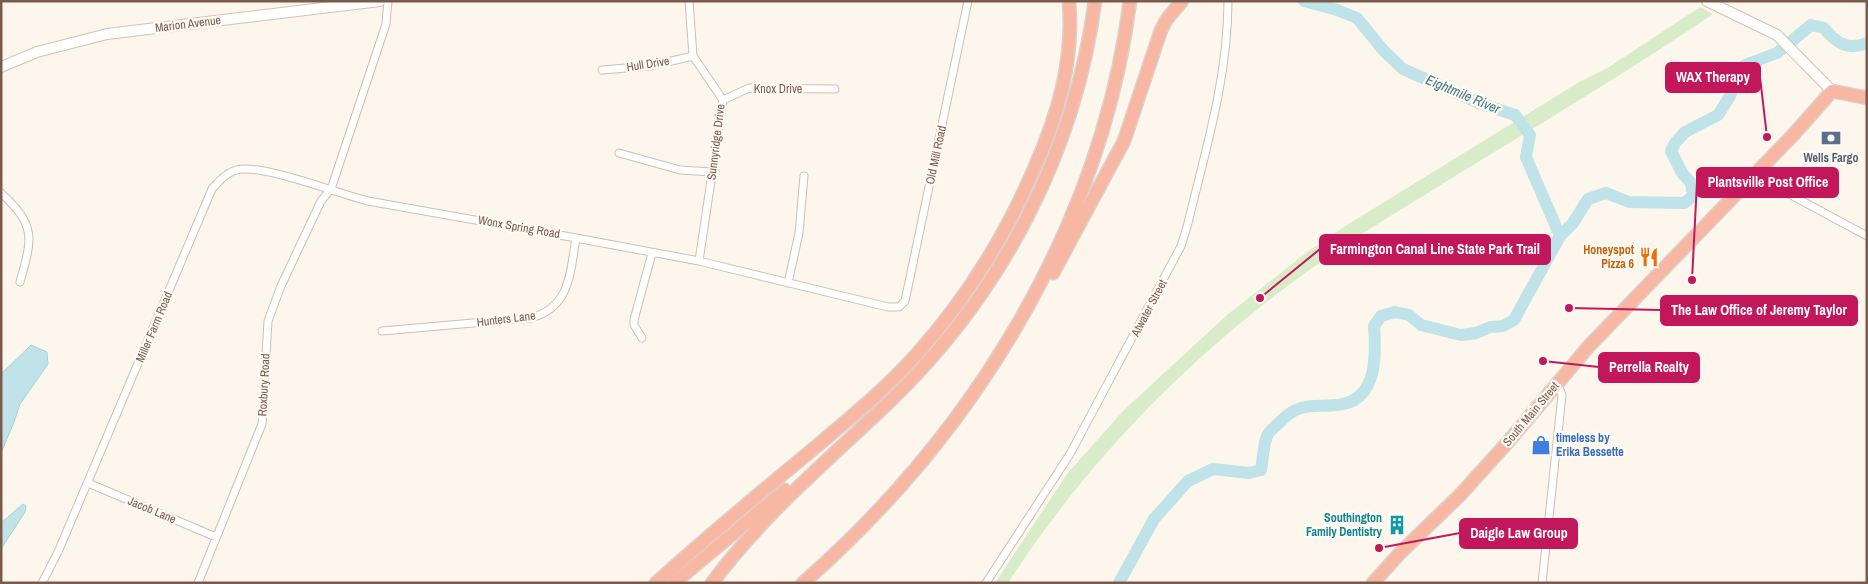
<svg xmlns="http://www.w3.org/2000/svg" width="1868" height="584" font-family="'Archivo Narrow',sans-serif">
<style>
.green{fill:#d8ecc9}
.water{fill:#bfe3e8;stroke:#a5d3da}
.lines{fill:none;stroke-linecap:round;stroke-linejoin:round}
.river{stroke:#bfe3e8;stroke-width:12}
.street-casing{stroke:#d1beb0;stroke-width:9}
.secondary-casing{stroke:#d6c0b0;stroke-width:12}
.highway-casing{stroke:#dad1cd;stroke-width:15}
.street{stroke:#fff;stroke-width:7}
.secondary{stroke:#fff;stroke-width:10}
.highway{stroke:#f7b7a3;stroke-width:12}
.labels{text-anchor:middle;stroke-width:4.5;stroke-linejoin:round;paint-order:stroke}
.street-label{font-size:12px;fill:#7a5c4d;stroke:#fffaf3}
.service-label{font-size:12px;font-weight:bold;fill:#4e5e75;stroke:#fffaf3}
.food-label{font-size:12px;font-weight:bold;fill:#c56008;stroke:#fffaf3;text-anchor:end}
.shop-label{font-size:12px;font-weight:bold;fill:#366cbe;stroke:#fffaf3;text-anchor:start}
.culture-label{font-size:12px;font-weight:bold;fill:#0d838f;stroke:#fffaf3;text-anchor:end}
.water-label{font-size:14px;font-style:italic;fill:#437c86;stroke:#fffaf3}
.leader{fill:none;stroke:#c2185b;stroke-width:2}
.callout-dot{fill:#c2185b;stroke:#fffaf3;stroke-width:2}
.callout{fill:#c2185b;stroke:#c2185b;stroke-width:2}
.callout-label{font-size:14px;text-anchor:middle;font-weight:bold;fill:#fff}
</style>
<rect width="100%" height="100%" fill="#fdf6ec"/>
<path class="green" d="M 1700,7 L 1713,14 C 1628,72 1540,124 1452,178 C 1412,203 1371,227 1332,254 C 1204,342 1092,453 1008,583 L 995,583 L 1067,474 L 1124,410 L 1227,315 L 1306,253 L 1347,225 L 1581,81 L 1609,67 Z"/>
<path class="water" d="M 31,345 L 47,352 L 48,364 L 20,404 L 14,422 L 1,453 L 1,374 Z
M 23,504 L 26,506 L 25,512 L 1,549 L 1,523 Z"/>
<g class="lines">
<path class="river" d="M 1304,1 L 1337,10 L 1357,18 L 1384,51 L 1403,69 L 1479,103 L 1515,115 L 1530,135 L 1526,157 L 1560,236
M 1119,583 L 1154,519 L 1188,481 L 1213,469 L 1249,473 L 1261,470 C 1263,460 1263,446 1267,436 C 1269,431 1276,426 1280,422 C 1302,399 1317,409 1343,404 C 1378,397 1376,353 1374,326 L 1381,316 L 1395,312 L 1409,315 L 1421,325 L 1461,335 L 1476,333 L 1490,327 L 1503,326 L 1514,320 L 1560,236 L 1573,223 L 1588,199 L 1606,193 L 1629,202 L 1684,203 L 1693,196 L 1691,183 L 1682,173 L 1671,151 L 1675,143 L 1685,132 L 1718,115 L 1730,96 L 1739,71 L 1745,65 L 1777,53 L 1811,25 L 1824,28 C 1836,43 1848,51 1867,43"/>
<defs>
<path id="street" d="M 689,1 L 693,56 L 723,100 L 699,261
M 602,70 L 650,66 L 693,56
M 723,100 L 749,88 L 835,89
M 619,153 L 680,170 L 713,172
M 1754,175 L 1867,236
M 1,193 C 37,226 32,239 20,282
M 788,283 L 799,233 L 804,176
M 382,331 L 531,318 C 571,307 570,272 576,238
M 642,338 L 634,325 L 634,320 L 652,253
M 88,483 L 216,537
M 42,583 L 58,552 L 212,189 C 219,181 226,173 236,170 C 262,163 339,194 368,201 L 576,238 L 699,261 L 888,307 L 899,307 L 905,301 L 968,1
M 198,583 L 262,424 L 268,321 L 281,286 L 321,201 L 331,189 L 386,24 L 388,1
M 986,583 L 1070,454 L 1181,246 L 1187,227 C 1205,152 1228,78 1228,1
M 1542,583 L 1562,395 L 1557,383"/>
<path id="secondary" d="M 1707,1 L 1777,35 L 1832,91
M 1,67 L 37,52 L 107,34 L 380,1"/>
<path id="highway" d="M 1053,273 L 1124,141 L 1161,30 L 1167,19 L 1182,1
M 656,583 C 705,539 755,497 806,455 C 844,423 884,391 917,354 C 966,299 1005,237 1034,169 C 1058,115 1074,61 1069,1
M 674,583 L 785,490
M 712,583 C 763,514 830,459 891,400 C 1001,294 1075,153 1095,1
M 803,583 C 973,434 1101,228 1130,1
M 1373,583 L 1400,553 L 1460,495 L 1508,442 L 1589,346 L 1794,134 L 1832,91 L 1867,98"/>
</defs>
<use href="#street" class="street-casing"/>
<use href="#secondary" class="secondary-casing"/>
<use href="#highway" class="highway-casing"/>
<use href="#street" class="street"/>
<use href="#secondary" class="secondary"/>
<use href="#highway" class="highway"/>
</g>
<defs>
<symbol id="bank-bare" viewBox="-9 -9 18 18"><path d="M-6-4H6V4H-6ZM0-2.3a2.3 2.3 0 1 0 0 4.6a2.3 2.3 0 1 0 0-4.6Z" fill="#5c6f8a" stroke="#fffaf3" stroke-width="2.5" paint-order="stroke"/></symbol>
<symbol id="restaurant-bare" viewBox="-9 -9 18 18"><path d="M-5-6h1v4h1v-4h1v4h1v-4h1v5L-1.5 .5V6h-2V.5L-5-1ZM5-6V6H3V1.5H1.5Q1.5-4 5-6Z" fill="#e8710a" stroke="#fffaf3" stroke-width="2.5" paint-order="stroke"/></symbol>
<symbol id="shop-bare" viewBox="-9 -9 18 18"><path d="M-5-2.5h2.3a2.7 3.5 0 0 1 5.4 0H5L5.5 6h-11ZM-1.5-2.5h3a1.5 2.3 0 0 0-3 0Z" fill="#3f7fe0" stroke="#fffaf3" stroke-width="2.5" paint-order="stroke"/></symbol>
<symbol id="building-bare" viewBox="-9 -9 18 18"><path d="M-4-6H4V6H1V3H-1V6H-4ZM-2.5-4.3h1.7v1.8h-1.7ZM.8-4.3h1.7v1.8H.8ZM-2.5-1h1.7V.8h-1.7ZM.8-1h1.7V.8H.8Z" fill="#0f9aa8" stroke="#fffaf3" stroke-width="2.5" paint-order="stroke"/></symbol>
</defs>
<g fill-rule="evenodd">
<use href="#bank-bare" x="1817" y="124" width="28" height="28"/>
<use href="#restaurant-bare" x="1635" y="243" width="28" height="28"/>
<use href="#shop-bare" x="1527" y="431" width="28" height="28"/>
<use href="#building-bare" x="1383" y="511" width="28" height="28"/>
</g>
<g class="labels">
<g class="street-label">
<text transform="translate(188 24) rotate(-7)" y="4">Marion Avenue</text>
<text transform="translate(648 64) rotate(-9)" y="4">Hull Drive</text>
<text x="778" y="93">Knox Drive</text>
<text transform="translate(716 142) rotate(-83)" y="4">Sunnyridge Drive</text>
<text transform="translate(936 155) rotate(-78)" y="4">Old Mill Road</text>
<text transform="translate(519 227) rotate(10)" y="4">Wonx Spring Road</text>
<text transform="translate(1149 308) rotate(-62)" y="4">Atwater Street</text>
<text transform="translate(506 319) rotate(-7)" y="4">Hunters Lane</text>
<text transform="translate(154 327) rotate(-67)" y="4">Miller Farm Road</text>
<text transform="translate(264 385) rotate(-87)" y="4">Roxbury Road</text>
<text transform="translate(1531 414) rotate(-50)" y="4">South Main Street</text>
<text transform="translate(152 510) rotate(23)" y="4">Jacob Lane</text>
</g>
<g class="service-label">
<text x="1831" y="162">Wells Fargo</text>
</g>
<g class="food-label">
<text x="1634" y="254">Honeyspot<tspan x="1634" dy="14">Pizza 6</tspan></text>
</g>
<g class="shop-label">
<text x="1556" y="442">timeless by<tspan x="1556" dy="14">Erika Bessette</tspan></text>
</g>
<g class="culture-label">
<text x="1382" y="522">Southington<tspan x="1382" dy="14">Family Dentistry</tspan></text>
</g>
<g class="water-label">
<text transform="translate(1463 94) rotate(23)" y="5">Eightmile River</text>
</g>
</g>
<path class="leader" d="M1767 137L1760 77M1692 280L1697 182M1260 298L1320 249M1569 308L1661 310M1543 361L1599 367M1379 548L1460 533"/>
<g class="callout-dot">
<circle cx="1767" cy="137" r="5"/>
<circle cx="1692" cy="280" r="5"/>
<circle cx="1260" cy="298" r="5"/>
<circle cx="1569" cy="308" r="5"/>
<circle cx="1543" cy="361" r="5"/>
<circle cx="1379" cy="548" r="5"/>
</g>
<g class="callout">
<rect x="1666" y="63" width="94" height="29" rx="5"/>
<rect x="1697" y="168" width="141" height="29" rx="5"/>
<rect x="1320" y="235" width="230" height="29" rx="5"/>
<rect x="1661" y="296" width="196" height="29" rx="5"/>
<rect x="1599" y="353" width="100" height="29" rx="5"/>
<rect x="1460" y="519" width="117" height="29" rx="5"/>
</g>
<g class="callout-label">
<text x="1713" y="82">WAX Therapy</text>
<text x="1768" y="187">Plantsville Post Office</text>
<text x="1435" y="254">Farmington Canal Line State Park Trail</text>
<text x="1759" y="315">The Law Office of Jeremy Taylor</text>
<text x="1649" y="372">Perrella Realty</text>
<text x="1519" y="538">Daigle Law Group</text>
</g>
<rect width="1868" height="584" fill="none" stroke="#7a5c4d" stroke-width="5"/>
</svg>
